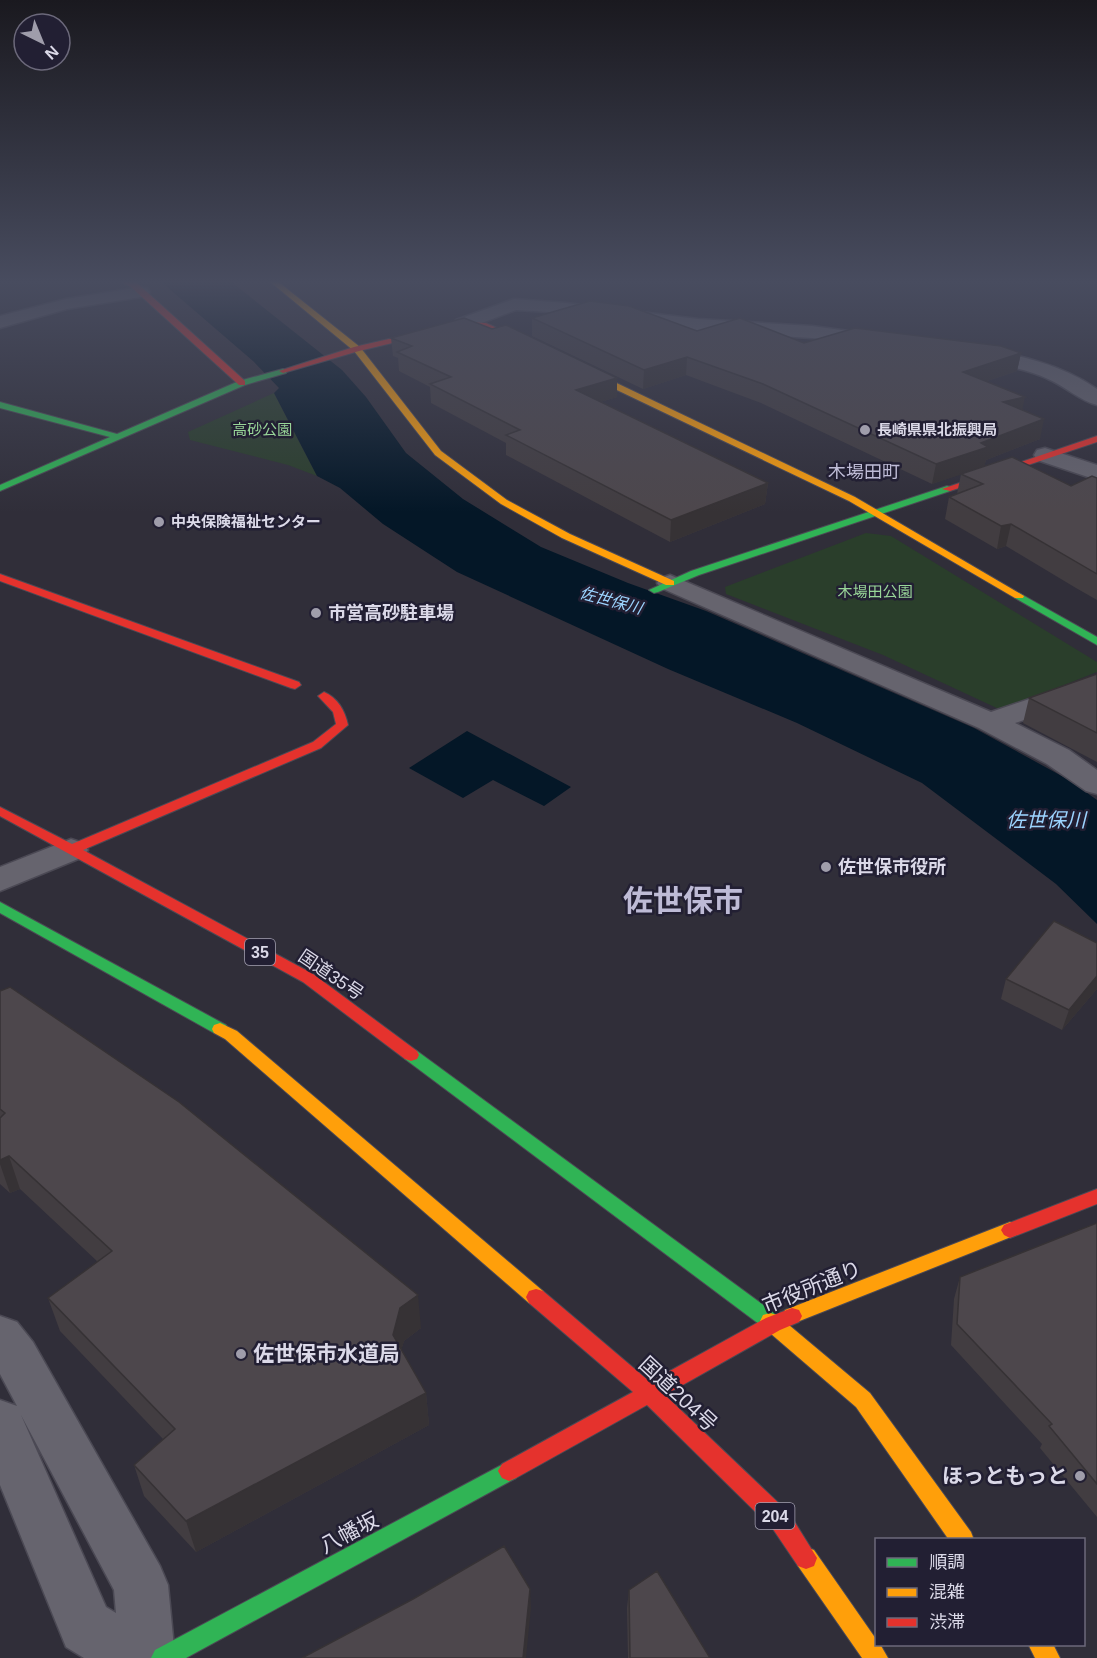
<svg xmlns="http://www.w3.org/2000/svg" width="1097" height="1658" font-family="Arial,'Noto Sans JP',sans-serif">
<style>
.green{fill:#2a3e2b}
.water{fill:#041727}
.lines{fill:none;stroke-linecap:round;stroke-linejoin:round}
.street-casing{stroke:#4b4954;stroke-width:3}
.fast-casing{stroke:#4b4954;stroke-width:2}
.slow-casing{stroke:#4b4954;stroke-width:2}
.jam-casing{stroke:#4b4954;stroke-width:2}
.street{fill:#66646e;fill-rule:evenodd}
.fast{fill:#30b455;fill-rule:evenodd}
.slow{fill:#ff9f0a;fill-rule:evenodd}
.jam{fill:#e5322d;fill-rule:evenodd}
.wall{fill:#423d41}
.shaded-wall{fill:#363235}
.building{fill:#4d474c;stroke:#363235;stroke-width:1.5}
.poi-dot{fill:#9f9dab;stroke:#221f33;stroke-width:2}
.labels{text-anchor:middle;stroke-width:5;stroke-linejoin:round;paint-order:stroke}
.far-park-label{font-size:15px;fill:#98d598;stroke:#221f33}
.far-poi-label{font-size:15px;font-weight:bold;fill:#dbd9e8;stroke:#221f33;text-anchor:start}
.far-water-label{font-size:16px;font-style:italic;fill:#9cd4ff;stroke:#221f33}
.shield{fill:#221f33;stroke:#a4a1b2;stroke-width:1.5}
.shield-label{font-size:16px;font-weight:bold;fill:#dbd9e8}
.far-quarter-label{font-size:18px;fill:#bebbd6;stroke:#221f33}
.poi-label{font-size:18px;font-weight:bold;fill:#dbd9e8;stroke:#221f33;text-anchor:start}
.street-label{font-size:18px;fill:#dbd9e8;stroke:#221f33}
.water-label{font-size:20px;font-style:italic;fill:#9cd4ff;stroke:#221f33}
.near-street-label{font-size:21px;fill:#dbd9e8;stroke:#221f33}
.near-poi-label{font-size:21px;font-weight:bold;fill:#dbd9e8;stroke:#221f33;text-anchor:start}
.town-label{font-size:30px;font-weight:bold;fill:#bebbd6;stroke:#221f33}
</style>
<rect width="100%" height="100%" fill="#302e39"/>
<path class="green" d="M 274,393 L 317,476 L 288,465 L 190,440 L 188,432 Z
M 866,533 L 891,536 L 1097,662 L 1097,672 L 1001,710 L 883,655 L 726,594 L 725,587 Z"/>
<path class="water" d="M 159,280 L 229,280 L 342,370 L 366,397 L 406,453 L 463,499 L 541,547 L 628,583 L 706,611 L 974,728 L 1069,780 L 1097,800 L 1097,924 L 1056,884 L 922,783 L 797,723 L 668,669 L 457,572 L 383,524 L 340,488 L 317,476 L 274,393 L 279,388 L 253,361 Z
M 467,731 L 571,787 L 544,806 L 493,780 L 463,798 L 409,768 Z"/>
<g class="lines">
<defs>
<path id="street" d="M 141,287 L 147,288 L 150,292 L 147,296 L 67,309 L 0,328 L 0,316 L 66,299 Z
M 514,299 L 566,303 L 698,319 L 812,326 L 878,335 L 885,337 L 887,341 L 885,345 L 878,347 L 812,338 L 698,331 L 566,313 L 516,310 L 463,330 L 456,328 L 454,324 L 456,320 Z
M 974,348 C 1016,354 1061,364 1097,389 L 1097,405 C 1080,401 1065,386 1048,379 C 1022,367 995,365 967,358 L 964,354 L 967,350 Z
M 1045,448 L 1097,465 L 1097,480 L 1037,460 L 1034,455 L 1037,450 Z
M 670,575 L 991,712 L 1097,676 L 1097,695 L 1015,723 L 1069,750 L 1097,770 L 1097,794 L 1086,791 L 1047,764 L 979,728 L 661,588 L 657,583 L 661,578 Z
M 71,839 L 83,843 L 88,850 L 83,857 L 0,891 L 0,867 Z
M 0,1316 L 17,1322 L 33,1342 L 160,1566 L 168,1585 L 175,1658 L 84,1658 L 66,1647 L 0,1485 L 0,1400 L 17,1406 L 0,1374 ZM 21,1415 L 114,1590 L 116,1613 L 106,1607 Z"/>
<path id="fast" d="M 283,369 L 287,371 L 286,373 L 245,385 L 0,491 L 0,485 L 110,437 L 0,408 L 0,402 L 117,434 L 239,381 Z
M 947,486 L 950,487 L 950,491 L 699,575 L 658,592 L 654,593 L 649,590 L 691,571 Z
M 1019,593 L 1097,637 L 1097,645 L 1015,598 L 1015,594 Z
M 0,902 L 226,1025 L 228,1029 L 226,1033 L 214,1033 L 0,913 Z
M 411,1049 L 417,1051 L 777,1315 L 780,1321 L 777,1327 L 770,1329 L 763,1327 L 405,1059 L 403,1055 L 405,1051 Z
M 509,1461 L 516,1464 L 520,1471 L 516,1478 L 186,1658 L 151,1658 L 155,1650 Z"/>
<path id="slow" d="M 268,280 L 276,280 L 360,347 L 441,451 L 507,500 L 570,534 L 674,581 L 674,585 L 666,585 L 562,538 L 501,504 L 435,455 L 354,351 Z
M 575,366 L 581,366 L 855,497 L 1024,596 L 1023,598 L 1015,598 L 849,501 L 575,370 Z
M 220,1023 L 237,1031 L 543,1291 L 546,1297 L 543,1303 L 536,1305 L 529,1303 L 225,1039 L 214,1033 L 212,1029 L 214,1025 Z
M 1010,1222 L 1016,1225 L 1019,1230 L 1016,1235 L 792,1324 L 785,1322 L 782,1316 L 785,1310 Z
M 770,1313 L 777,1315 L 870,1393 L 971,1532 L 974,1540 L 949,1540 L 856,1407 L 763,1327 L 760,1321 L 763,1315 Z
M 806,1547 L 814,1550 L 876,1639 L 876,1644 L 880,1644 L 888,1658 L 862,1658 L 798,1566 L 795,1558 L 798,1550 Z
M 1028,1644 L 1053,1644 L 1060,1658 L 1035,1658 Z"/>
<path id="jam" d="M 118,280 L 128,280 L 137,283 L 245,381 L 245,385 L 239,385 L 131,287 Z
M 463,322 L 486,323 L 538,347 L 531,349 L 482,327 L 463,326 L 359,351 L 283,373 L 279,371 L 354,347 Z
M 1097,436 L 1097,442 L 950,491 L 942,489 Z
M 0,574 L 299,682 L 301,685 L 295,689 L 291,688 L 0,581 Z
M 324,692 C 338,698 345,711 348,725 L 321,748 L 83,850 L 313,974 L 417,1051 L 419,1055 L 417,1059 L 411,1061 L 405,1059 L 303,982 L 0,816 L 0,807 L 72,844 L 313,742 L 336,724 L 333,712 L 318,696 Z
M 1097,1189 L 1097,1204 L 1010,1238 L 1004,1235 L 1001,1230 L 1004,1225 Z
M 536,1289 L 543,1291 L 650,1382 L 766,1318 L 792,1308 L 799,1310 L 802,1316 L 799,1322 L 780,1330 L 665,1395 L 789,1513 L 817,1558 L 814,1566 L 806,1569 L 798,1566 L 773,1529 L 647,1405 L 516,1478 L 509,1481 L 502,1478 L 498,1471 L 502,1464 L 633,1392 L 529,1303 L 526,1297 L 529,1291 Z"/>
</defs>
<use href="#street" class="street-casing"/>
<use href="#fast" class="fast-casing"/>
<use href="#slow" class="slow-casing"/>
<use href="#jam" class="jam-casing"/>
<use href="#street" class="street"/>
<use href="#fast" class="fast"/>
<use href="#slow" class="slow"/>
<use href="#jam" class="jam"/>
</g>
<path class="wall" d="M 532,318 L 697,331 L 804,343 L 1021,353 L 1017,371 L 987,381 L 1022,410 L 1040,439 L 986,460 L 984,466 L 1071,486 L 1097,478 L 1097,600 L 1076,588 L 1006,546 L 997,549 L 945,519 L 949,497 L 957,494 L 961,474 L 932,484 L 761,403 L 686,375 L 643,389 L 532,336 Z
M 391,338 L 617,378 L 617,397 L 600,402 L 768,483 L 765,504 L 670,542 L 506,455 L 506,443 L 431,403 L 430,387 L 399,371 L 398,358 L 393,356 Z
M 1097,674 L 1097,762 L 1023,723 L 1029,698 Z
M 1097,943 L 1097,989 L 1062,1030 L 1001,999 L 1006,979 Z
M 0,991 L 421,1328 L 404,1341 L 401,1350 L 426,1393 L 429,1425 L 196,1552 L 144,1496 L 134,1465 L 163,1439 L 60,1331 L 48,1298 L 98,1262 L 20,1189 L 10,1193 L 0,1184 Z
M 1097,1223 L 1097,1517 L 1040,1448 L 1042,1444 L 951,1345 L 954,1299 L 960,1277 Z
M 629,1590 L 710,1658 L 628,1658 L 627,1608 Z"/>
<path class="shaded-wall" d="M 1021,353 L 1017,371 L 960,390 L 963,372 Z
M 687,357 L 686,375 L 643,389 L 644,370 Z
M 617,378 L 617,397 L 575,410 L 576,390 Z
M 1025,397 L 1021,416 L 1003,402 Z
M 1044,419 L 1040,439 L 986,460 L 984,467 L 932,484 L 936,464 L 981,443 Z
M 768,483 L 765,504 L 670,542 L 671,520 Z
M 1011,524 L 1006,546 L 997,549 L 1001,526 Z
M 1097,976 L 1097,989 L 1062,1030 L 1069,1010 Z
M 9,1156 L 20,1189 L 10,1193 L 0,1164 L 0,1160 Z
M 418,1295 L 421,1328 L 404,1341 L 396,1367 L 393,1335 L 400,1308 Z
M 426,1393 L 429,1425 L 196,1552 L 186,1521 Z
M 530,1589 L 531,1608 L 526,1658 L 523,1658 Z"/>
<path class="building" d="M 590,301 L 629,306 L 697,331 L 740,318 L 804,343 L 855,328 L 1001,346 L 1021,353 L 963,372 L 1025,397 L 1003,402 L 1044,419 L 981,443 L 988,447 L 936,464 L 763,384 L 687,357 L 644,370 L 532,318 Z
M 464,318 L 492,329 L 506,325 L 617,378 L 576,390 L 768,483 L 671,520 L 506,435 L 520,430 L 430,384 L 451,377 L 397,352 L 412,346 L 391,338 Z
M 1012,457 L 1071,486 L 1092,476 L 1097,478 L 1097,574 L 1011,524 L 1001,526 L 949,497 L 983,484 L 961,474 Z
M 1097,674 L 1097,733 L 1029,698 Z
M 1054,921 L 1097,943 L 1097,976 L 1069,1010 L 1006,979 Z
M 10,987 L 179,1102 L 418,1295 L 400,1308 L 393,1335 L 426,1393 L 186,1521 L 134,1465 L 175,1429 L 48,1298 L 112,1251 L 9,1156 L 0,1160 L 0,1118 L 5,1113 L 0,1109 L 0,991 Z
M 1097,1223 L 1097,1484 L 1049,1426 L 1052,1424 L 957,1324 L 960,1277 Z
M 504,1546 L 530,1589 L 523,1658 L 302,1658 L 413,1599 Z
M 657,1571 L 710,1658 L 630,1658 L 629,1590 Z"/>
<linearGradient id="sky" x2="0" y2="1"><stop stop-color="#1a191f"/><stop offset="0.55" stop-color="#484c5f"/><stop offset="1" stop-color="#484c5f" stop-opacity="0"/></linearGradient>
<rect width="1097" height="512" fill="url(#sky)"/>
<g class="poi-dot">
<circle cx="865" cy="430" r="6"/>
<circle cx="159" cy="522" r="6"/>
<circle cx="316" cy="613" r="6"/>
<circle cx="826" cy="867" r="6"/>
<circle cx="241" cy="1354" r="6"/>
<circle cx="1080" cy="1476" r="6"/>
</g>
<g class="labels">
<g class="far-park-label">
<text x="262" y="435">高砂公園</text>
<text x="875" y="597">木場田公園</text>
</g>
<g class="far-poi-label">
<text x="877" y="435">長崎県県北振興局</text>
<text x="171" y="527">中央保険福祉センター</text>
</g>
<g class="far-water-label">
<text transform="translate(611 600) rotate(15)" y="6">佐世保川</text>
</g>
<g class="shield">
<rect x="245" y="939" width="30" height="26" rx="4.5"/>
<rect x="755.5" y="1503" width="39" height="26" rx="4.5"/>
</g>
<g class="shield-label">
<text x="260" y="958">35</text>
<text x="775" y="1522">204</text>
</g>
<g class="far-quarter-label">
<text x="864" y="478">木場田町</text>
</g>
<g class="poi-label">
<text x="328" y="619">市営高砂駐車場</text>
<text x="838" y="873">佐世保市役所</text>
</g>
<g class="street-label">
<text transform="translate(331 975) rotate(34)" y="6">国道35号</text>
</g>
<g class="water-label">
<text x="1046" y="827">佐世保川</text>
</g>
<g class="near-street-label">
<text transform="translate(812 1287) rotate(-22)" y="7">市役所通り</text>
<text transform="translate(678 1394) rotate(43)" y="7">国道204号</text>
<text transform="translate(349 1533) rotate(-28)" y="7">八幡坂</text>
</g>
<g class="near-poi-label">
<text x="253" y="1361">佐世保市水道局</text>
<text x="1068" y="1483" text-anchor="end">ほっともっと</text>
</g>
<g class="town-label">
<text x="683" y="911">佐世保市</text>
</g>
</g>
<rect x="875" y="1538" width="210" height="108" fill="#221f33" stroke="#6c697b" stroke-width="1.5"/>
<rect x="887" y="1558" width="30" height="9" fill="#30b455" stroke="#6c697b" stroke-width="1.5"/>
<text x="929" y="1568" font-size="18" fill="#dbd9e8">順調</text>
<rect x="887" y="1588" width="30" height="9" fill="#ff9f0a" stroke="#6c697b" stroke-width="1.5"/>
<text x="929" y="1598" font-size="18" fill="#dbd9e8">混雑</text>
<rect x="887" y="1618" width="30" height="9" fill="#e5322d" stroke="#6c697b" stroke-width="1.5"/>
<text x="929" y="1628" font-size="18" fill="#dbd9e8">渋滞</text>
<g transform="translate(42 42) rotate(137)"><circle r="28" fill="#221f33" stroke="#6c697b" stroke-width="1.5"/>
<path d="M0-4.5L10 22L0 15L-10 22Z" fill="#9f9dab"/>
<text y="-9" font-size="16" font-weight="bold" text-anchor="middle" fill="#dbd9e8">N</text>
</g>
</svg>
